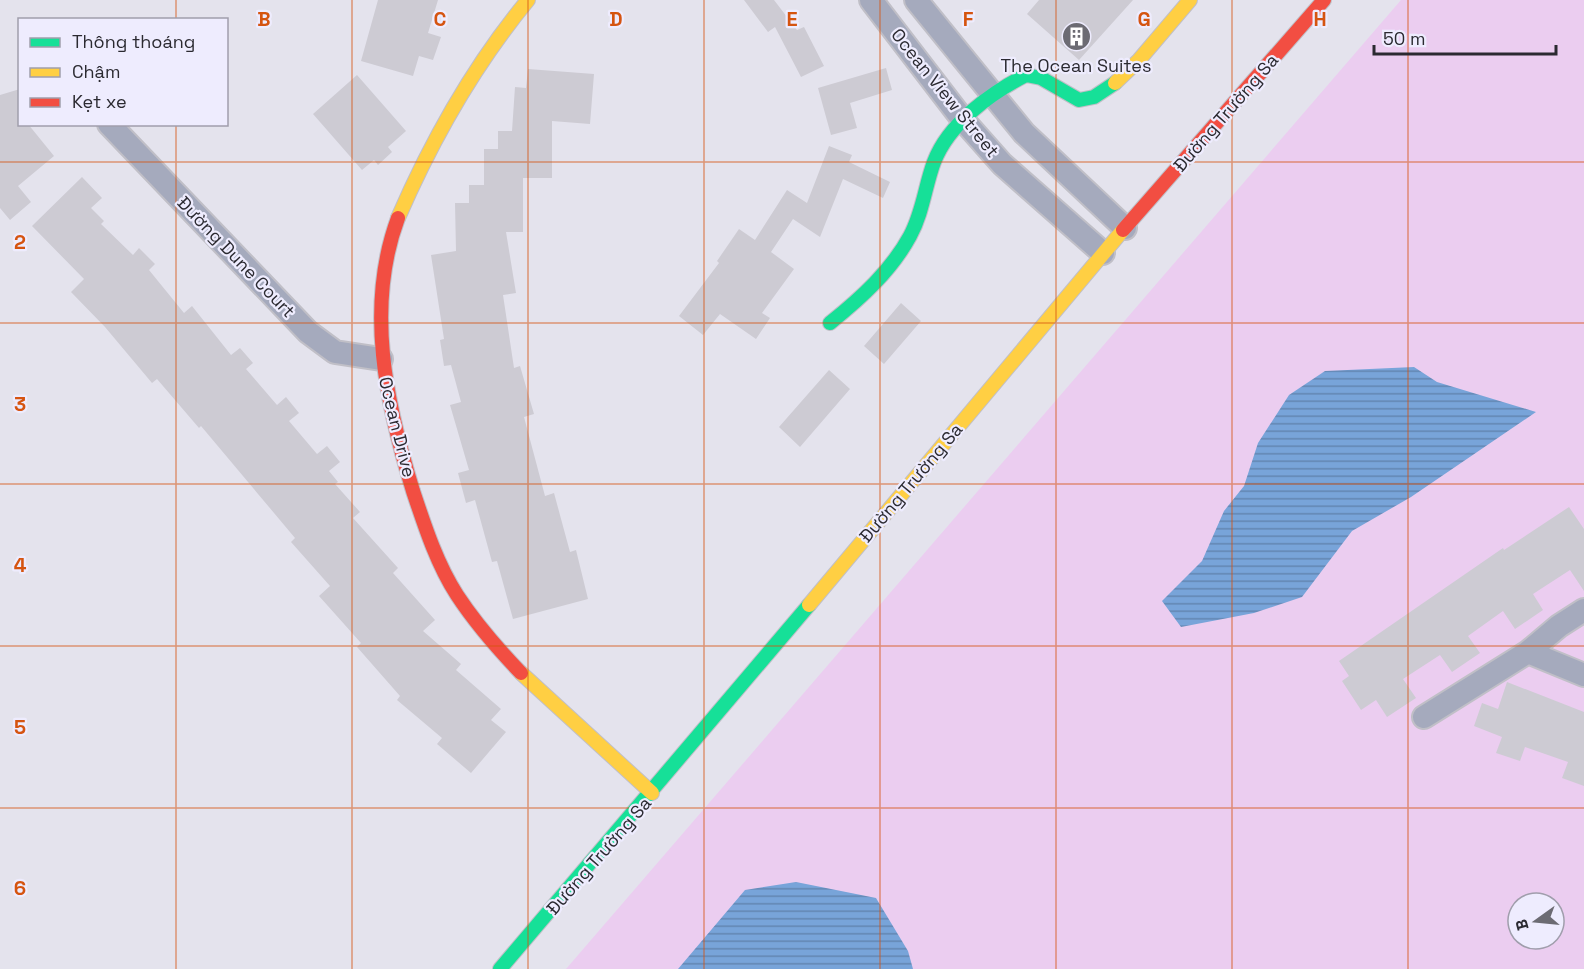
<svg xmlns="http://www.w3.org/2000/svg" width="1584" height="969" font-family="'Space Grotesk',sans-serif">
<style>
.green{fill:#ebcdf0;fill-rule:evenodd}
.water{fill:url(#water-rules)}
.building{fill:#cdcbd3}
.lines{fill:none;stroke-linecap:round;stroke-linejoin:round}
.street-casing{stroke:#c0bfc7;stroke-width:26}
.fast-casing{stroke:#c0bfc7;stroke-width:16}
.slow-casing{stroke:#c0bfc7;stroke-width:16}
.jam-casing{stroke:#c0bfc7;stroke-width:16}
.street{stroke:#a5aabd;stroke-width:22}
.fast{stroke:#16e098;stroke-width:14}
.slow{stroke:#ffcf43;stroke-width:14}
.jam{stroke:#f24e42;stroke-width:14}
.grid{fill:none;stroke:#d55410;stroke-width:1.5;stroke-opacity:0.55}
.labels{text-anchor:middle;stroke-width:4.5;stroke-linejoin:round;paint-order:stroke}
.poi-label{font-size:18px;fill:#2b2a31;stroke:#eeecfe}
.street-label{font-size:18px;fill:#2b2a31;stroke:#eeecfe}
.grid-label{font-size:20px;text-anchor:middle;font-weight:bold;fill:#d55410;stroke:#eeecfe;stroke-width:4.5;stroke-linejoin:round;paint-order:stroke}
</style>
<defs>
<pattern id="water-rules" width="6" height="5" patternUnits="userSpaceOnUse" patternTransform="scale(1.5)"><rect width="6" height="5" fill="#78a4d9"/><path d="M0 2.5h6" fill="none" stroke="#6386b1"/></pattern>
</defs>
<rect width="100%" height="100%" fill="#e4e3ed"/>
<path class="green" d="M 1401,0 L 1584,0 L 1584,969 L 566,969 ZM 1518,903 L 1554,903 L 1554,939 L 1518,939 Z"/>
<path class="water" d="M 1414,367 L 1437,382 L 1536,412 L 1411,497 L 1352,531 L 1302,597 L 1254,613 L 1181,627 L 1162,601 L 1202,561 L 1224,511 L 1244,486 L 1258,443 L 1289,395 L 1325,371 Z
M 796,882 L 876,898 L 908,951 L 913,969 L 678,969 L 745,890 Z"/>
<path class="building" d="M 378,0 L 438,0 L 428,33 L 441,37 L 433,60 L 419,56 L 413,76 L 361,61 Z
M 744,0 L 774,0 L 797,30 L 804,27 L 824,66 L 801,77 L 775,27 L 768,32 Z
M 1039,0 L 1133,0 L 1079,60 L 1027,14 Z
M 886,68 L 892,90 L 850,103 L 857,128 L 831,135 L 818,88 Z
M 528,69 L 594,74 L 590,124 L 552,121 L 552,178 L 523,178 L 523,232 L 506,232 L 516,293 L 503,295 L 514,368 L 520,366 L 534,414 L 524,417 L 545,496 L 554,493 L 570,552 L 576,550 L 588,599 L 513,619 L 497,561 L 492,562 L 475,500 L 466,503 L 458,473 L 469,470 L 450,405 L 461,402 L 451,365 L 444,366 L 440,340 L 444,339 L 431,255 L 456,251 L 455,203 L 469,203 L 469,185 L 484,185 L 484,149 L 498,149 L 498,131 L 512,131 L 515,87 L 526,88 Z
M 357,75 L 406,131 L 388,147 L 392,152 L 378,165 L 374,160 L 362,170 L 313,114 Z
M 20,89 L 20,124 L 28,124 L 54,156 L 18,186 L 31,202 L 10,220 L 0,208 L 0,95 Z
M 829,146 L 852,155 L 849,162 L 890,182 L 883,198 L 843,179 L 820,237 L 793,219 L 771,252 L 794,269 L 762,313 L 770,318 L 756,339 L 720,314 L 703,335 L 679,316 L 719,263 L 717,261 L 739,229 L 755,240 L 787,190 L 807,203 Z
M 82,177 L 102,198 L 91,208 L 104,221 L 101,224 L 133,255 L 139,248 L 155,264 L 149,270 L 184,313 L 192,306 L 231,355 L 240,348 L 253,363 L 246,369 L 277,405 L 286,397 L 299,413 L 289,421 L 317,454 L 327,446 L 340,462 L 329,471 L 338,482 L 335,484 L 360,512 L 353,518 L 398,568 L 393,573 L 435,620 L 423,631 L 461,664 L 456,670 L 501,709 L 491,720 L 506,732 L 471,773 L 437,744 L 442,738 L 397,700 L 400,696 L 357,647 L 361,643 L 319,596 L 330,586 L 291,542 L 295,538 L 201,426 L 199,428 L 157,379 L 152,383 L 105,327 L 71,292 L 84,279 L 32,226 Z
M 901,303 L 921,321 L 884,364 L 864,346 Z
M 829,370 L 850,389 L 800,447 L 779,427 Z
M 1569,507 L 1584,529 L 1584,591 L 1570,570 L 1533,594 L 1543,610 L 1515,629 L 1503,611 L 1468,636 L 1480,653 L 1452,672 L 1440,655 L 1403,679 L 1416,698 L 1387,717 L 1376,700 L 1361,710 L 1342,681 L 1349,676 L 1339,661 L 1503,548 L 1504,550 Z
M 1507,682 L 1584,712 L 1584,786 L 1562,778 L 1568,762 L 1525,747 L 1520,761 L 1496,753 L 1502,737 L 1474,726 L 1482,703 L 1498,709 Z"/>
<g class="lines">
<defs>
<path id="street" d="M 871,0 L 963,120 L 1002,164 L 1103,253
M 916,0 L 1024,133 L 1125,228
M 109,124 L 308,332 L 335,352 L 381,359
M 1528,652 L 1584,675
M 1424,717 L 1528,652 L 1559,626 L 1584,610"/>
<path id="fast" d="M 830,323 C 861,298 891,271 910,236 C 923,212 925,186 934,162 C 949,123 991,93 1026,75 L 1041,78 L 1079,100 L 1094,97 L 1115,83
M 500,969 L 809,605"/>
<path id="slow" d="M 1115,83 L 1139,60 L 1190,0
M 398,218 C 431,142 475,64 528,0
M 809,605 L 1123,230
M 521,673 L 652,793"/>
<path id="jam" d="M 398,218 C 365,307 386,403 413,491 C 425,527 437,564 457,595 C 476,624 498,649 521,673
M 1123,230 L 1324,0"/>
</defs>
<use href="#street" class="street-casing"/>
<use href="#fast" class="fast-casing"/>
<use href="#slow" class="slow-casing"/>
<use href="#jam" class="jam-casing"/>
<use href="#street" class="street"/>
<use href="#fast" class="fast"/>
<use href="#slow" class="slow"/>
<use href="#jam" class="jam"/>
</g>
<path class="grid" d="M 176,0 L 176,20M 352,0 L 352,969M 528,0 L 528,969M 704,0 L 704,969M 880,0 L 880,969M 1056,0 L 1056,969M 1232,0 L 1232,969M 1408,0 L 1408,969M 176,124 L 176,969M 0,162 L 1584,162M 0,323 L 1584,323M 0,484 L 1584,484M 0,646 L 1584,646M 0,808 L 1584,808"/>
<defs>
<symbol id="building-disc" viewBox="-11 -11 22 22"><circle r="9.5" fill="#6c6b73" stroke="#eeecfe"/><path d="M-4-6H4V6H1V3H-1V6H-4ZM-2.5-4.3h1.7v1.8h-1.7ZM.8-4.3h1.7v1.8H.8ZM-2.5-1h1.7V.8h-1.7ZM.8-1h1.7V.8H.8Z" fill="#fff"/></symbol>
</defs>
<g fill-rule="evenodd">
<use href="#building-disc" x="1060" y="20" width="33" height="33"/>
</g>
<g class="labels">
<g class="poi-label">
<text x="1076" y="72">The Ocean Suites</text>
</g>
<g class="street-label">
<text transform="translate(945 93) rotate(51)" y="6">Ocean View Street</text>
<text transform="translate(1226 113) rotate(-49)" y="6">Đường Trường Sa</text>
<text transform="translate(236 257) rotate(46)" y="6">Đường Dune Court</text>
<text transform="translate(397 427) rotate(76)" y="6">Ocean Drive</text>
<text transform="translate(911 483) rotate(-50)" y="6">Đường Trường Sa</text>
<text transform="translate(599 856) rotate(-49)" y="6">Đường Trường Sa</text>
</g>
</g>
<g class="grid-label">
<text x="264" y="26">B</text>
<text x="440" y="26">C</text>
<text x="616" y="26">D</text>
<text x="792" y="26">E</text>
<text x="968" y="26">F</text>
<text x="1144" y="26">G</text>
<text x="1320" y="26">H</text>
<text x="20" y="249">2</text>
<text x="20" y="411">3</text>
<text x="20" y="572">4</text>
<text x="20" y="734">5</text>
<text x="20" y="895">6</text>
</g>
<rect x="18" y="18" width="210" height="108" fill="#eeecfe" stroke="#a09eac" stroke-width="1.5"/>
<rect x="30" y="38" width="30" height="9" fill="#16e098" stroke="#a09eac" stroke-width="1.5"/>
<text x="72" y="48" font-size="18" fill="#2b2a31">Thông thoáng</text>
<rect x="30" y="68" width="30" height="9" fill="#ffcf43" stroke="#a09eac" stroke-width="1.5"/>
<text x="72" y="78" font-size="18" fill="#2b2a31">Chậm</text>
<rect x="30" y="98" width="30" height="9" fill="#f24e42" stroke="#a09eac" stroke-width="1.5"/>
<text x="72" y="108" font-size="18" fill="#2b2a31">Kẹt xe</text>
<g transform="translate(1536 921) rotate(255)"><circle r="28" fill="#eeecfe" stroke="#a09eac" stroke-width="1.5"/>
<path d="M0-4.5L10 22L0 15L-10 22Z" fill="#6c6b73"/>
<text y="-9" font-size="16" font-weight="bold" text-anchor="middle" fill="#2b2a31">B</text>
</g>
<path d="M1374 45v9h182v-9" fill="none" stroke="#2b2a31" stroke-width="3"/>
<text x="1383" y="45" font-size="18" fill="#2b2a31" stroke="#eeecfe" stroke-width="4.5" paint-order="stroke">50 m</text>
</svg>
